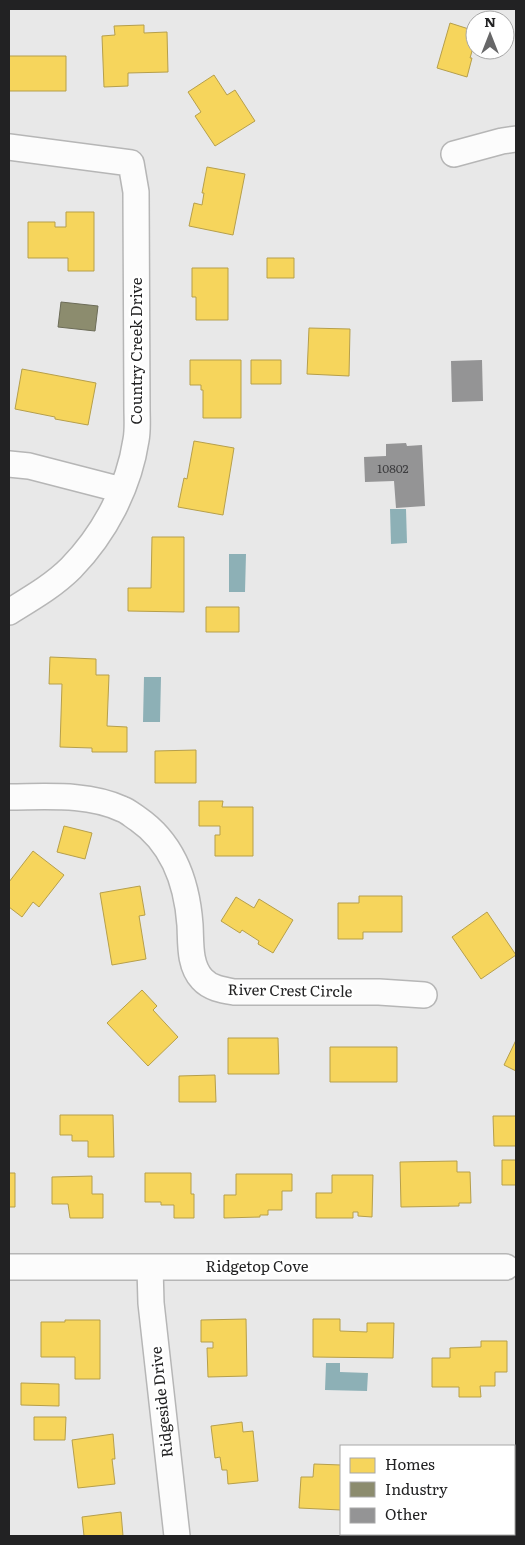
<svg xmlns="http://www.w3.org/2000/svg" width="525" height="1545" font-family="Literata,serif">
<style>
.water{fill:#8db0b6}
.homes{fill:#f6d55c;stroke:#b69f4b}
.industry{fill:#8c8c6e;stroke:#6c6c58}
.building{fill:#949495}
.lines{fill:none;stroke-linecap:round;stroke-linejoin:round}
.minor-casing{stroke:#b6b6b6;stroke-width:28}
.minor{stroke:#fcfcfc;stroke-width:25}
.labels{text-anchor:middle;stroke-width:5;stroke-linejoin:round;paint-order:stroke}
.number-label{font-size:12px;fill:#3e3e40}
.street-label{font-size:15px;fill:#222223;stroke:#fff}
</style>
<rect width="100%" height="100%" fill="#e8e8e8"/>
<path class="water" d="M 390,509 L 406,509 L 407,543 L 391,544 Z
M 229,554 L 246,554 L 245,592 L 229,592 Z
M 144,677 L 161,677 L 160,722 L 143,722 Z
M 326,1363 L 340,1363 L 340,1372 L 368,1373 L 367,1391 L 325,1390 Z"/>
<path class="homes" d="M 450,23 L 475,31 L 475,41 L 470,58 L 472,58 L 467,77 L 437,68 Z
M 144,25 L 144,33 L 167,32 L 168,72 L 128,73 L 128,86 L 104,87 L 102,36 L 115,35 L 114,26 Z
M 9,56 L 66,56 L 66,91 L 9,91 Z
M 214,75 L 227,95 L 235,90 L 255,121 L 215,146 L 195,116 L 201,112 L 188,92 Z
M 207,167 L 245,174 L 233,235 L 189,226 L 194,203 L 202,205 L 204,193 L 202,193 Z
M 66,212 L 94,212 L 94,271 L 68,271 L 68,258 L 28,258 L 28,222 L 55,222 L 55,227 L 66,227 Z
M 267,258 L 294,258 L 294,278 L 267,278 Z
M 192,268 L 228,268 L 228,320 L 196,320 L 196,297 L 192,297 Z
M 309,328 L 350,329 L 349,376 L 307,374 Z
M 190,360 L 241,360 L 241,418 L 203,418 L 203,390 L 201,390 L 201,385 L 190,385 Z
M 251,360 L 281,360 L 281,384 L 251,384 Z
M 22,369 L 96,383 L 88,425 L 55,419 L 55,417 L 15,409 Z
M 194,441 L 234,448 L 223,515 L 178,507 L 184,478 L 187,479 Z
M 152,537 L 184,537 L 184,612 L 128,611 L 128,588 L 151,588 Z
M 206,607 L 239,607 L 239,632 L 206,632 Z
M 50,657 L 96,659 L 96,675 L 109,675 L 107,726 L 127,727 L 127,752 L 92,752 L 92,748 L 60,747 L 62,684 L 49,684 Z
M 196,750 L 196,783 L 155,783 L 155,751 Z
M 199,801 L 223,801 L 222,807 L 253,807 L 253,856 L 215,856 L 215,835 L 220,835 L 220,826 L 199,826 Z
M 64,826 L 92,833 L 85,859 L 57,852 Z
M 33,851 L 64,875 L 39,907 L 33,902 L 22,917 L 9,907 L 9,882 Z
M 140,886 L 145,915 L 139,916 L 146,959 L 112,965 L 100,893 Z
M 359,896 L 402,896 L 402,932 L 363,932 L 363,939 L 338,939 L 338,903 L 359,903 Z
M 236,897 L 254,908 L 259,899 L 293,920 L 273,953 L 258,944 L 259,941 L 242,930 L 240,933 L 221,921 Z
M 487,912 L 516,955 L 481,979 L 452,937 Z
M 142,990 L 157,1006 L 153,1010 L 178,1037 L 148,1066 L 107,1023 Z
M 228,1038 L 278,1038 L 279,1074 L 228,1074 Z
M 516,1040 L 516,1071 L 504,1065 Z
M 330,1047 L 397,1047 L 397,1082 L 330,1082 Z
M 215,1075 L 216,1102 L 179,1102 L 179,1076 Z
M 60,1115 L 113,1115 L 114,1157 L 88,1157 L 88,1141 L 72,1141 L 72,1135 L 60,1135 Z
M 493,1116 L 516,1116 L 516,1146 L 494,1146 Z
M 502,1160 L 516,1160 L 516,1185 L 502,1185 Z
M 457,1161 L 457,1172 L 470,1172 L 471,1203 L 459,1203 L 459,1206 L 401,1207 L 400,1162 Z
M 9,1173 L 15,1173 L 15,1207 L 9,1207 Z
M 145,1173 L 191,1173 L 191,1194 L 194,1194 L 194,1218 L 174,1218 L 174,1205 L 161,1205 L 161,1202 L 145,1202 Z
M 236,1174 L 292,1174 L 292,1191 L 282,1191 L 282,1210 L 268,1210 L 268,1215 L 260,1215 L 260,1217 L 224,1218 L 224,1195 L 236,1195 Z
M 332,1175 L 373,1175 L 372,1217 L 358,1216 L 358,1212 L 353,1212 L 353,1218 L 316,1218 L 316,1193 L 332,1193 Z
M 92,1176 L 92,1194 L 103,1194 L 103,1218 L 70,1218 L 68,1204 L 52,1204 L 52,1177 Z
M 246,1319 L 247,1376 L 208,1377 L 207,1348 L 213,1348 L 213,1342 L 201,1342 L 201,1320 Z
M 313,1319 L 340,1319 L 340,1331 L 367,1332 L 367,1323 L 394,1323 L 393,1358 L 313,1357 Z
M 65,1320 L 100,1320 L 100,1379 L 75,1379 L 75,1357 L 41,1357 L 41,1322 L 65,1322 Z
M 481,1341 L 507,1341 L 507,1372 L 495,1372 L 495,1386 L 480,1386 L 481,1397 L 459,1397 L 459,1387 L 432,1387 L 432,1358 L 450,1358 L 450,1348 L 481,1347 Z
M 21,1383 L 59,1384 L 59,1406 L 21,1405 Z
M 34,1417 L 66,1417 L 65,1440 L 34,1440 Z
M 242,1422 L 243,1432 L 253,1431 L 258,1481 L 228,1484 L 227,1470 L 222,1470 L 220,1457 L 215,1458 L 211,1426 Z
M 113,1434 L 115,1459 L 112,1459 L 115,1484 L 78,1488 L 72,1440 Z
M 516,1456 L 516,1505 L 514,1505 L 514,1463 Z
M 314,1464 L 341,1465 L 341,1510 L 299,1508 L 301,1477 L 313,1477 Z
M 121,1512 L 123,1536 L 84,1536 L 82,1517 Z"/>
<path class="industry" d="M 61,302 L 98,306 L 95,331 L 58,327 Z"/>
<path class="building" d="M 482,360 L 483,401 L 452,402 L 451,361 Z
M 406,443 L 407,446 L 422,445 L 425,506 L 396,508 L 394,481 L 365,482 L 364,457 L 386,456 L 386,444 Z"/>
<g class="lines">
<defs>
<path id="minor" d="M 9,147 L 131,163 L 136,192 L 137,409 C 137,419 138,430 136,440 C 129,487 105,533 71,568 C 53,586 30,599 9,612
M 454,154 L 502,141 L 516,139
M 9,464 L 29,466 L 122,490
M 9,797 C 46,797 87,793 122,809 C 128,811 133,816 138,819 C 174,844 187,883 190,925 C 191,943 189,965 202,979 C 210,988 222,990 234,992 L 379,992 L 424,995
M 9,1267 L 506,1267
M 150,1267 L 151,1303 L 177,1536"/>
</defs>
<use href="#minor" class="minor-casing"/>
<use href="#minor" class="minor"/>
</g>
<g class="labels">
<g class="number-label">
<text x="393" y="473">10802</text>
</g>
<g class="street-label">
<text transform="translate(137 351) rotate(-90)" y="5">Country Creek Drive</text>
<text transform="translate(290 991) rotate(1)" y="5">River Crest Circle</text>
<text x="257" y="1272">Ridgetop Cove</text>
<text transform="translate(162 1402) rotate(-96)" y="5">Ridgeside Drive</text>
</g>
</g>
<rect width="525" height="1545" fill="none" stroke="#222223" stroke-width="20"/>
<rect x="340" y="1445" width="175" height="90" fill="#ffffff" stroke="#a7a7a7"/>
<rect x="350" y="1458" width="25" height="15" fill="#f6d55c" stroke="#a7a7a7"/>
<text x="385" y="1470" font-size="15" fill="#222223">Homes</text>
<rect x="350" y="1482" width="25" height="15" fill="#8c8c6e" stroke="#a7a7a7"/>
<text x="385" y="1495" font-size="15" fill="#222223">Industry</text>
<rect x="350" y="1508" width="25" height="15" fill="#949495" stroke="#a7a7a7"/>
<text x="385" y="1520" font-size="15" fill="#222223">Other</text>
<g transform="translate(490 35)"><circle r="24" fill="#ffffff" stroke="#a7a7a7"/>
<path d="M0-4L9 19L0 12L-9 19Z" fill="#676768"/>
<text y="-8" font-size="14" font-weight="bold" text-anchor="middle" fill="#222223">N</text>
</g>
</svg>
